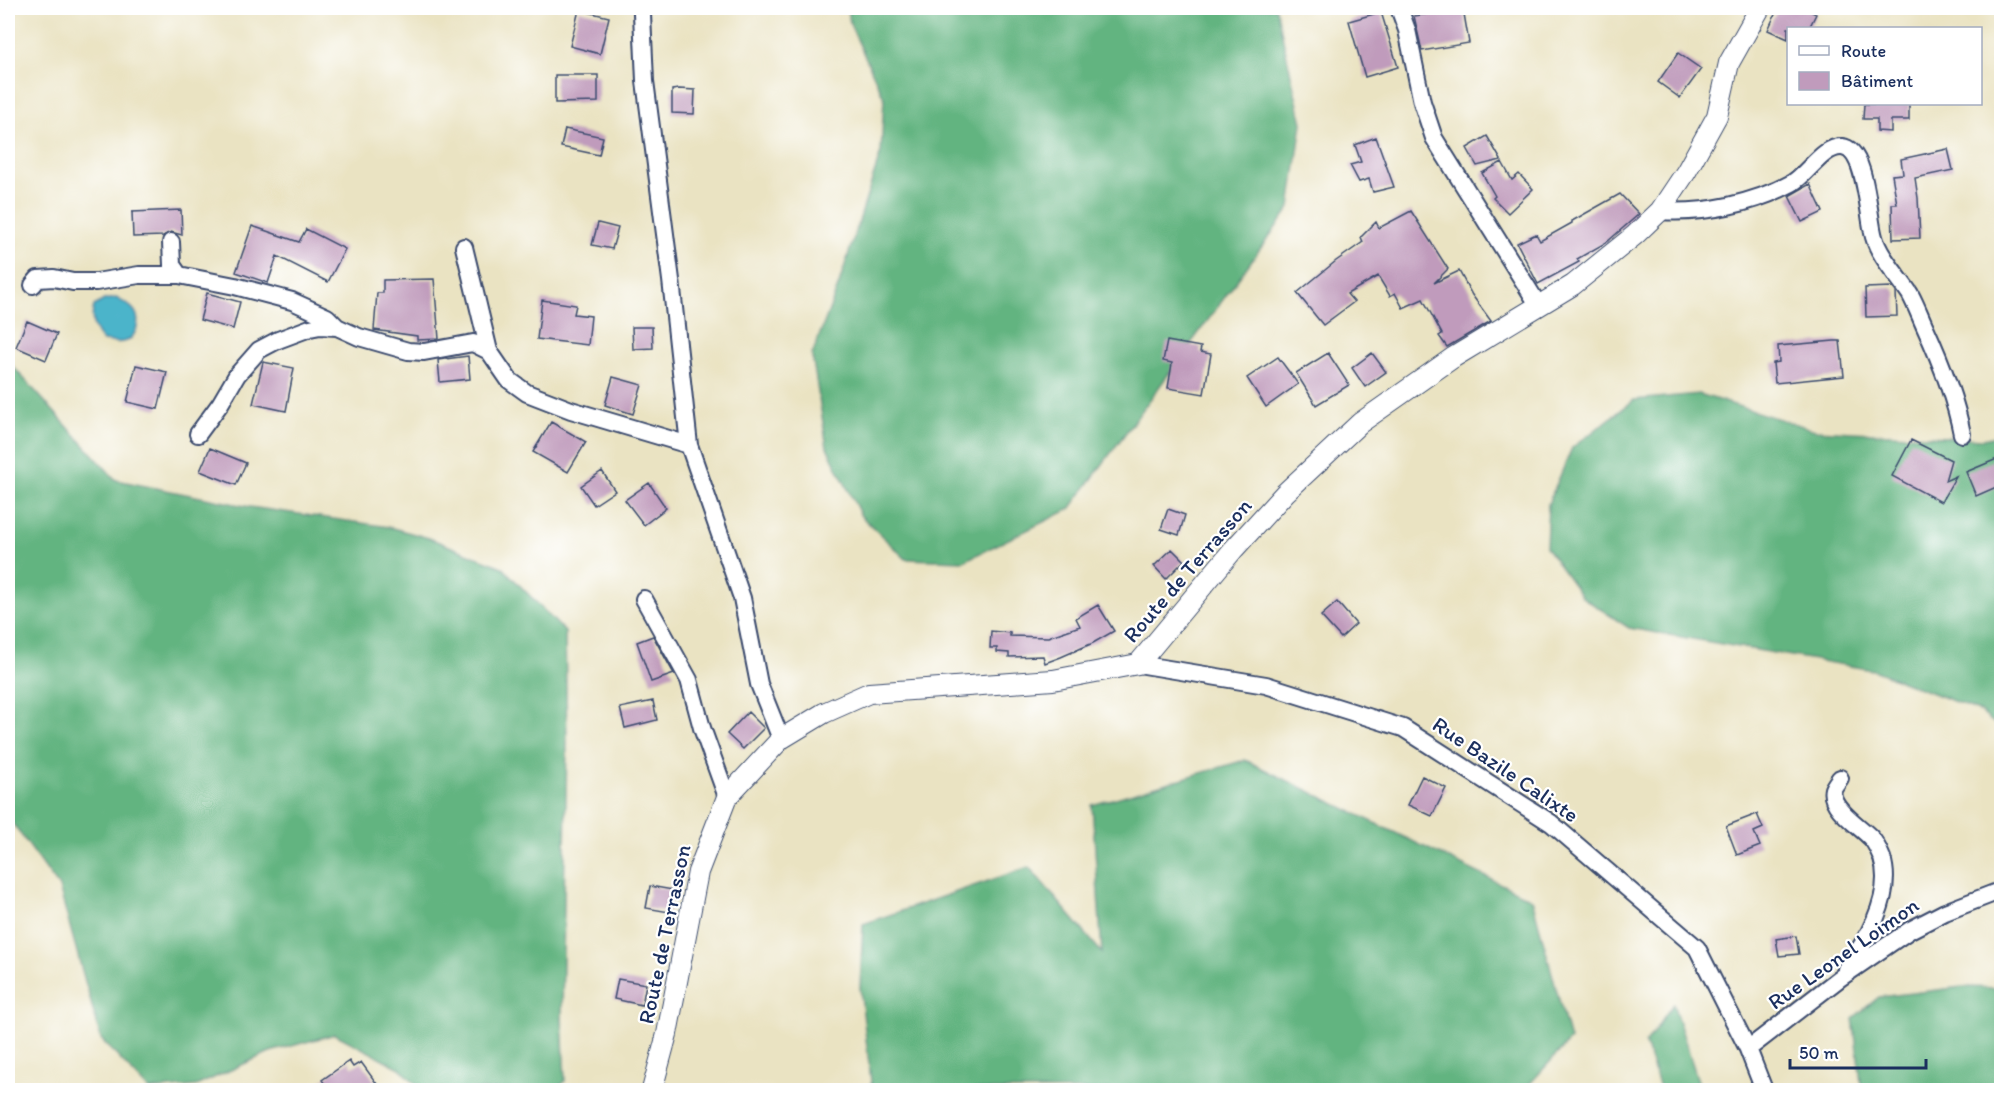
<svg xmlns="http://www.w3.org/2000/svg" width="2009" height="1098" font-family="Itim,sans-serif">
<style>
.forest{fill:#62b480;stroke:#3e726f;stroke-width:1.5}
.water{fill:#4cb4ca;stroke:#347294;stroke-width:1.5}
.building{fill:#c09bbc}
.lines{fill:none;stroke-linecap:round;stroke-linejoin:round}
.minor-casing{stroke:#3a4a6d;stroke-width:20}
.tertiary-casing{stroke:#3a4a6d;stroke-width:22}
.minor{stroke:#fff;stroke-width:16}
.tertiary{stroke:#fff;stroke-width:20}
.labels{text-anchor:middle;stroke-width:4.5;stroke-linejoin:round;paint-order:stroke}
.street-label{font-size:22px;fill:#1b2f5e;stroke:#fff}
</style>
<rect width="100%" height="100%" fill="#fff"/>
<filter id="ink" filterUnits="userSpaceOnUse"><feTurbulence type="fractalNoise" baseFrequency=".0167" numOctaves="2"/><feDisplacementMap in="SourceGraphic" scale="12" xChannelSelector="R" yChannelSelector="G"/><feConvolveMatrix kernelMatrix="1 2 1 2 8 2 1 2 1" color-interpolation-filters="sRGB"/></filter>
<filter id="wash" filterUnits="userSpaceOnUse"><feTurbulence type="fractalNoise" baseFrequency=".008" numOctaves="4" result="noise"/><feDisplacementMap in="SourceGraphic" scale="24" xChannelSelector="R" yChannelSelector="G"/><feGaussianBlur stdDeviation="1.35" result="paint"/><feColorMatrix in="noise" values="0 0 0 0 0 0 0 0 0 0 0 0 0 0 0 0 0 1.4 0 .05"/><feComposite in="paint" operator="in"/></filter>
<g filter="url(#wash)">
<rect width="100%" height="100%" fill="#eae3c2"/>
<path class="forest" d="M 848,8 L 1276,8 L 1302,123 L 1290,208 L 1070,509 L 964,561 L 906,559 L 861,516 L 827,447 L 812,355 L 839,284 L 881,152 L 884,98 L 850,24 Z
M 8,361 L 116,480 L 250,507 L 389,527 L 429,538 L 502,567 L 565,632 L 567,742 L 562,1016 L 565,1081 L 556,1090 L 422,1090 L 400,1068 L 335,1034 L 270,1052 L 196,1086 L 149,1090 L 101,1039 L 59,887 L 8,817 Z
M 1699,394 L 1815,430 L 1983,439 L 2001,435 L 2001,729 L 1979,711 L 1873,670 L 1629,628 L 1582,597 L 1546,547 L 1548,504 L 1572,448 L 1634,400 Z
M 1245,760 L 1532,899 L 1570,1040 L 1524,1090 L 872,1090 L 860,987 L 863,924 L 1029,867 L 1102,953 L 1092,805 Z
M 1962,987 L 2001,988 L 2001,1090 L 1862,1090 L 1853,1018 L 1879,997 Z
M 1673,1004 L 1701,1090 L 1661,1090 L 1645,1044 Z"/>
<path class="water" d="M 116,298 C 121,301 128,304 132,308 C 142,317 138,334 127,341 C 120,344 110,342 103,341 C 93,331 90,320 94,306 L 104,300 Z"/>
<g id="blocks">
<path class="building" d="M 1427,8 L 1463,8 L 1469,43 L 1422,51 L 1414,16 L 1428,14 Z
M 1778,8 L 1804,8 L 1816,14 L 1809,28 L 1788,28 L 1788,39 L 1768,30 Z
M 579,10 L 609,17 L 600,54 L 570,46 Z
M 1381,12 L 1398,67 L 1365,77 L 1349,21 Z
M 1678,53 L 1701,69 L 1680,98 L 1658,82 Z
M 555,75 L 598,75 L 598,102 L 555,103 Z
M 679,89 L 695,90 L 694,114 L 672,113 L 672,90 Z
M 1864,104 L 1909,104 L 1909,120 L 1891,120 L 1891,132 L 1877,131 L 1877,119 L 1863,119 Z
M 565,129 L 603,137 L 599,155 L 561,147 Z
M 1487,136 L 1501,160 L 1477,166 L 1467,148 Z
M 1376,137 L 1394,187 L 1373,192 L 1369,179 L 1359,182 L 1350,165 L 1361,162 L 1355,145 Z
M 1948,149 L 1953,170 L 1915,178 L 1918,198 L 1920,238 L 1893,239 L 1892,204 L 1897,204 L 1892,175 L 1903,174 L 1901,159 Z
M 1502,162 L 1512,180 L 1519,174 L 1533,189 L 1508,213 L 1493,198 L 1495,196 L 1482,173 Z
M 1810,184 L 1823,212 L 1802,222 L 1789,196 Z
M 1620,194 L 1639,214 L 1607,242 L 1577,259 L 1579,262 L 1538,284 L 1517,243 L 1536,234 L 1540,241 L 1572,223 L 1572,221 Z
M 181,210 L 182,235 L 171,232 L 163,236 L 133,237 L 132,212 Z
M 1411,211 L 1448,269 L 1434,283 L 1459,271 L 1472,295 L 1491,321 L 1447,347 L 1439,336 L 1442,334 L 1423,299 L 1403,308 L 1395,293 L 1390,296 L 1378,276 L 1347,294 L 1354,302 L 1323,325 L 1297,293 L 1336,261 L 1363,242 L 1361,237 L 1376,222 L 1379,228 Z
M 598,223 L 618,228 L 612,249 L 592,245 Z
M 252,226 L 299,242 L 306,229 L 345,249 L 328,282 L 277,256 L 268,283 L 236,272 Z
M 434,279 L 439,339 L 417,340 L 417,336 L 374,330 L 377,293 L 383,293 L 383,280 Z
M 1892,287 L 1896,292 L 1897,316 L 1866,317 L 1865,288 Z
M 207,293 L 240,302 L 233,329 L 200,320 Z
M 542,300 L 576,305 L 574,314 L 591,316 L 588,345 L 537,339 Z
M 27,321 L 57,334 L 46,360 L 16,347 Z
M 632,327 L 652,327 L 653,348 L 633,349 Z
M 1167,341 L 1201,347 L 1200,352 L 1211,354 L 1204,394 L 1168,388 L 1172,363 L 1163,361 Z
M 1834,341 L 1840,341 L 1844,376 L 1775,383 L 1773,363 L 1779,362 L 1778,346 Z
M 1328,353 L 1349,385 L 1316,405 L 1296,373 Z
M 1372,353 L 1386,372 L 1365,387 L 1352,368 Z
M 468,356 L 470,379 L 440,382 L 438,360 Z
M 1278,357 L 1298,384 L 1266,407 L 1247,378 Z
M 263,362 L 294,368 L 286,411 L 253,404 Z
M 136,365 L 167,372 L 158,409 L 127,402 Z
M 613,377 L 642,385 L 633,414 L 605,405 Z
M 551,422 L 586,442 L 568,472 L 533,452 Z
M 1911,440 L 1951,460 L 1945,481 L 1956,476 L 1941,502 L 1892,476 Z
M 210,448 L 246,463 L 236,485 L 200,471 Z
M 1997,459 L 2001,470 L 2001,485 L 1976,496 L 1966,472 Z
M 602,471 L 615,491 L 594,505 L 581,486 Z
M 649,483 L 666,508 L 644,525 L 625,500 Z
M 1168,509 L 1185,515 L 1179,535 L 1161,529 Z
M 1172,549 L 1184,561 L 1166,579 L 1154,566 Z
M 1337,602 L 1356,624 L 1341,638 L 1321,616 Z
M 1098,605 L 1114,631 L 1093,643 L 1061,657 L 1045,663 L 1043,656 L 1009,657 L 1009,653 L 997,652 L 997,648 L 990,648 L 991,631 L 1010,633 L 1010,636 L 1048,637 L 1080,626 L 1076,618 Z
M 653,636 L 674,674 L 651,682 L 637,642 Z
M 653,701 L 657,720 L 625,728 L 620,708 Z
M 748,712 L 764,728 L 743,749 L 727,734 Z
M 1422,776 L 1446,788 L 1432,816 L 1408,805 Z
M 1757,814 L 1763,828 L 1754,832 L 1760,846 L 1737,855 L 1726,826 Z
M 650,886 L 673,890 L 669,912 L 646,908 Z
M 1796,936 L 1799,954 L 1779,956 L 1776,939 Z
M 618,979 L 646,984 L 642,1005 L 614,999 Z
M 349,1061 L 353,1067 L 361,1062 L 377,1084 L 368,1090 L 329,1090 L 322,1080 Z"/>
</g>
</g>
<g filter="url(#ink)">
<use href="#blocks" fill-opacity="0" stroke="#3a4a6d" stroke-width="1.5"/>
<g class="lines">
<defs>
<path id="minor" d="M 644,8 L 642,14 L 645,81 L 671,280 L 689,445 L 742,598 L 759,684 L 781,739
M 1399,8 L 1407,30 L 1422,102 L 1434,138 L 1539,306
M 1660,211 C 1704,214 1753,204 1792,183 C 1808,174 1823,146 1842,147 C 1867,149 1868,218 1874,237 C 1879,256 1899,277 1910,294 C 1916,305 1920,316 1925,327 C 1941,362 1955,397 1962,434
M 171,242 L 172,265 L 179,275
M 464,247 L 489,351
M 33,285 L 38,279 L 54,278 L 73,282 L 96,282 L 139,275 L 179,275 L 235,286 L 292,301 L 327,317 L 337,327 L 359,337 L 408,351 L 424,352 L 473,343 L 489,351 L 509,380 L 527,393 L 571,410 L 689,445
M 198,434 L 220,404 L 237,375 L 259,350 L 278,340 L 310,328 L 320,326 L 337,327
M 644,599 L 689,680 L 702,728 L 727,797
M 1138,664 L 1266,685 L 1403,728 L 1551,823 L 1697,948 L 1748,1049 L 1764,1090
M 1840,778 C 1838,781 1834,786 1833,789 C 1828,807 1861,827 1871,838 C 1876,843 1879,851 1882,858 C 1894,895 1867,940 1846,969
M 1748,1049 L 1840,978 L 1910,930 L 1945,912 L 2002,890"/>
<path id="tertiary" d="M 652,1090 L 667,1034 L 698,872 L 727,797 L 781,739 L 824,713 L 869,693 L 1053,680 L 1138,664 L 1233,550 L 1285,493 L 1360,423 L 1454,357 L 1573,285 L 1635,235 L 1660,211 L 1686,172 L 1717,116 L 1729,63 L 1760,8"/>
</defs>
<use href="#minor" class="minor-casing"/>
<use href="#tertiary" class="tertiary-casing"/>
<use href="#minor" class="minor"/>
<use href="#tertiary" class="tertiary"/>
</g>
</g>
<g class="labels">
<g class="street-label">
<text transform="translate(1187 570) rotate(-49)" y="8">Route de Terrasson</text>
<text transform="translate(1506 769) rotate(34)" y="8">Rue Bazile Calixte</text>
<text transform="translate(664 934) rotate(-78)" y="8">Route de Terrasson</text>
<text transform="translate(1843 953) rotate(-35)" y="8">Rue Leonel Loimon</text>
</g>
</g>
<rect width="2009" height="1098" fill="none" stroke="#fff" stroke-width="30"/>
<rect x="1787" y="27" width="195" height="78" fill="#ffffff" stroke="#a4acbf" stroke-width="1.5"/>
<rect x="1799" y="46" width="30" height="9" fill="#ffffff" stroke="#a4acbf" stroke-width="1.5"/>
<text x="1841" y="57" font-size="18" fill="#1b2f5e">Route</text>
<rect x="1799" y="72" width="30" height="18" fill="#c09bbc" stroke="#a4acbf" stroke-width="1.5"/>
<text x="1841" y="87" font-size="18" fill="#1b2f5e">Bâtiment</text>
<path d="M1790 1059v9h136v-9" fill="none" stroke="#1b2f5e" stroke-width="3"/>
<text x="1799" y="1059" font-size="18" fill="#1b2f5e" stroke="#ffffff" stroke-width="4.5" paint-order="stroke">50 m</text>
</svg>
